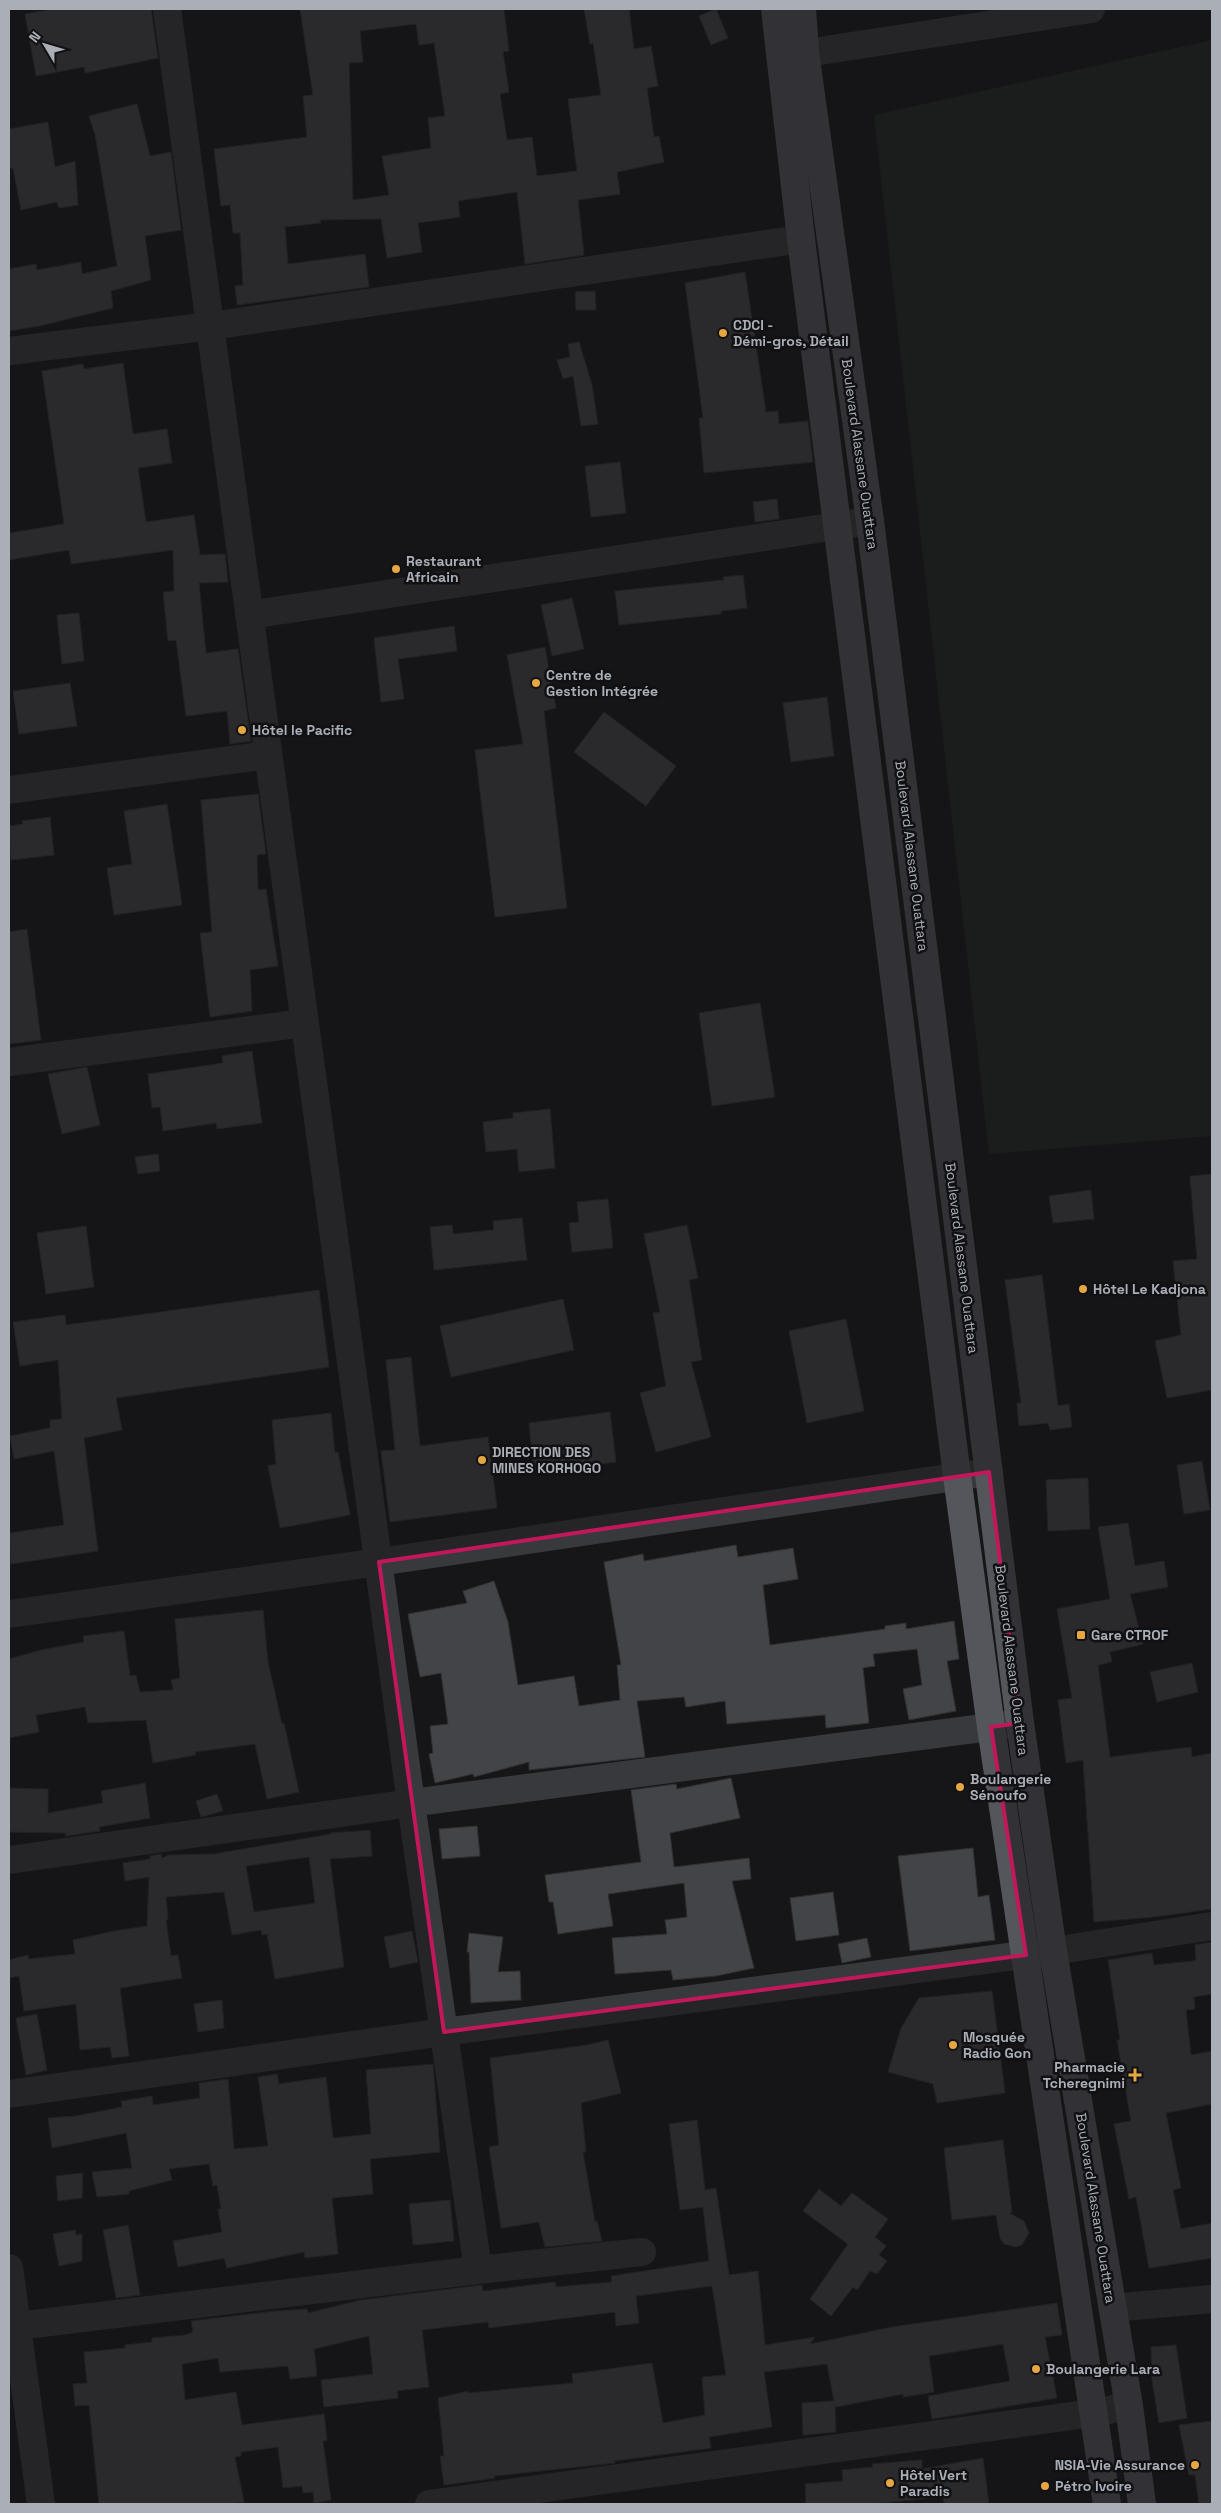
<svg xmlns="http://www.w3.org/2000/svg" width="1221" height="2513" font-family="'Space Grotesk',sans-serif">
<style>
.green{fill:#1f261f}
.building{fill:#434448;stroke:#313134;fill-rule:evenodd}
.lines{fill:none;stroke-linecap:round;stroke-linejoin:round}
.minor{stroke:#38393d;stroke-width:28}
.major{stroke:#54565c;stroke-width:28}
.marked{fill:none;stroke:#c2185b;stroke-width:4;stroke-linejoin:round}
.poi-dot{fill:#e6a641;stroke:#111113;stroke-width:2}
.labels{text-anchor:middle;stroke-width:5;stroke-linejoin:round;paint-order:stroke}
.poi-label{font-size:14px;font-weight:bold;fill:#a9aeb7;stroke:#111113;text-anchor:start}
.street-label{font-size:14px;fill:#a9aeb7;stroke:#111113}
</style>
<rect width="100%" height="100%" fill="#161618"/>
<path class="green" d="M 1212,40 L 1212,1136 L 989,1154 L 874,115 Z"/>
<path class="building" d="M 54,9 L 151,9 L 158,58 L 85,73 L 84,67 L 36,76 L 25,14 Z
M 300,9 L 504,9 L 509,51 L 503,52 L 509,92 L 500,94 L 507,140 L 532,137 L 537,176 L 577,171 L 568,99 L 601,95 L 593,43 L 590,44 L 584,9 L 629,9 L 634,49 L 651,46 L 658,86 L 647,88 L 654,137 L 659,136 L 664,162 L 617,172 L 620,194 L 578,200 L 584,255 L 525,264 L 517,192 L 458,201 L 460,217 L 418,223 L 422,252 L 387,258 L 381,219 L 320,220 L 321,223 L 285,227 L 288,264 L 365,254 L 369,287 L 237,305 L 235,286 L 243,285 L 240,233 L 233,233 L 230,205 L 221,206 L 214,149 L 307,137 L 303,96 L 313,95 ZM 416,24 L 419,45 L 434,43 L 445,116 L 428,118 L 431,148 L 382,156 L 389,195 L 353,200 L 349,63 L 363,62 L 360,31 Z
M 716,9 L 728,38 L 711,45 L 699,16 Z
M 137,104 L 150,156 L 171,152 L 181,230 L 145,236 L 151,280 L 111,291 L 113,308 L 39,326 L 9,331 L 9,269 L 36,264 L 37,270 L 81,262 L 82,274 L 117,266 L 95,134 L 89,116 Z
M 48,122 L 55,167 L 75,161 L 78,205 L 59,208 L 57,202 L 21,210 L 13,168 L 9,168 L 9,129 Z
M 745,272 L 766,412 L 778,411 L 779,424 L 808,421 L 813,462 L 704,473 L 699,418 L 703,418 L 685,283 Z
M 595,291 L 596,310 L 576,310 L 575,292 Z
M 579,342 L 592,385 L 598,424 L 581,426 L 573,376 L 563,379 L 557,360 L 570,357 L 568,344 Z
M 123,363 L 133,434 L 167,429 L 172,463 L 138,468 L 146,522 L 194,515 L 200,555 L 225,554 L 228,582 L 199,583 L 206,653 L 238,649 L 251,741 L 230,744 L 227,711 L 186,716 L 176,640 L 168,641 L 163,592 L 174,591 L 173,550 L 71,564 L 69,550 L 9,560 L 9,533 L 64,524 L 42,371 L 83,364 L 84,369 Z
M 620,462 L 626,513 L 591,517 L 585,466 Z
M 777,499 L 779,519 L 755,522 L 753,502 Z
M 743,575 L 747,608 L 721,611 L 721,614 L 619,625 L 615,591 L 724,580 L 723,577 Z
M 572,598 L 584,649 L 552,656 L 541,605 Z
M 79,613 L 84,661 L 62,664 L 57,615 Z
M 454,626 L 457,651 L 398,659 L 404,699 L 381,702 L 374,638 Z
M 545,647 L 556,708 L 544,711 L 567,908 L 495,917 L 475,750 L 523,744 L 507,655 Z
M 70,683 L 77,726 L 19,734 L 13,691 Z
M 827,697 L 834,756 L 791,762 L 783,703 Z
M 604,712 L 676,766 L 646,806 L 574,752 Z
M 258,794 L 266,854 L 257,855 L 258,890 L 266,889 L 278,966 L 250,970 L 252,1011 L 210,1017 L 200,933 L 212,932 L 201,800 Z
M 167,804 L 182,905 L 114,915 L 107,868 L 132,864 L 124,811 Z
M 50,817 L 54,855 L 11,860 L 9,826 L 23,824 L 22,821 Z
M 27,929 L 41,1040 L 9,1044 L 9,932 Z
M 760,1003 L 775,1097 L 712,1106 L 699,1013 Z
M 252,1051 L 262,1123 L 217,1129 L 216,1123 L 163,1131 L 160,1107 L 152,1108 L 148,1074 L 223,1063 L 222,1056 Z
M 87,1067 L 100,1125 L 62,1134 L 48,1074 Z
M 550,1109 L 555,1168 L 519,1172 L 517,1149 L 486,1152 L 483,1122 L 513,1118 L 513,1113 Z
M 158,1154 L 160,1171 L 138,1174 L 135,1157 Z
M 1212,1174 L 1212,1390 L 1167,1398 L 1155,1341 L 1181,1335 L 1173,1261 L 1197,1259 L 1190,1176 Z
M 1091,1190 L 1094,1219 L 1053,1223 L 1049,1196 Z
M 608,1199 L 613,1248 L 572,1252 L 569,1223 L 579,1222 L 577,1202 Z
M 522,1218 L 527,1260 L 434,1270 L 430,1227 L 452,1225 L 453,1234 L 494,1230 L 493,1221 Z
M 687,1225 L 698,1278 L 689,1280 L 702,1360 L 691,1362 L 711,1437 L 656,1452 L 640,1393 L 666,1386 L 653,1313 L 660,1312 L 644,1234 Z
M 86,1226 L 94,1287 L 46,1294 L 37,1233 Z
M 1042,1275 L 1058,1406 L 1069,1404 L 1072,1427 L 1050,1430 L 1048,1423 L 1019,1426 L 1017,1403 L 1021,1403 L 1005,1280 Z
M 319,1290 L 329,1367 L 116,1398 L 122,1430 L 84,1438 L 98,1551 L 11,1564 L 9,1533 L 64,1525 L 54,1451 L 14,1459 L 10,1436 L 50,1428 L 50,1420 L 62,1419 L 58,1360 L 20,1366 L 13,1322 L 65,1315 L 66,1325 Z
M 563,1299 L 574,1350 L 451,1377 L 440,1326 Z
M 846,1319 L 864,1411 L 807,1423 L 789,1331 Z
M 411,1357 L 420,1446 L 488,1437 L 497,1508 L 390,1522 L 381,1451 L 395,1450 L 386,1360 Z
M 610,1412 L 616,1462 L 534,1472 L 529,1423 Z
M 331,1413 L 335,1453 L 338,1452 L 350,1515 L 280,1528 L 268,1466 L 276,1464 L 272,1420 Z
M 1202,1461 L 1210,1510 L 1184,1514 L 1177,1465 Z
M 1088,1478 L 1090,1529 L 1048,1531 L 1046,1480 Z
M 1128,1523 L 1135,1566 L 1164,1561 L 1168,1587 L 1130,1594 L 1143,1644 L 1110,1652 L 1112,1662 L 1098,1665 L 1110,1757 L 1191,1747 L 1192,1757 L 1212,1753 L 1212,1909 L 1153,1917 L 1094,1922 L 1083,1760 L 1066,1763 L 1058,1700 L 1072,1698 L 1057,1609 L 1110,1599 L 1098,1527 Z
M 736,1545 L 738,1557 L 793,1548 L 798,1579 L 763,1585 L 770,1645 L 885,1629 L 885,1626 L 906,1623 L 906,1629 L 954,1621 L 959,1659 L 947,1661 L 956,1711 L 909,1720 L 903,1689 L 922,1685 L 917,1649 L 873,1654 L 875,1666 L 863,1668 L 869,1723 L 826,1728 L 825,1715 L 727,1724 L 725,1701 L 686,1707 L 684,1697 L 637,1701 L 645,1757 L 529,1770 L 529,1762 L 474,1777 L 473,1774 L 435,1783 L 429,1754 L 433,1753 L 430,1726 L 448,1724 L 441,1673 L 420,1677 L 408,1614 L 467,1603 L 463,1591 L 494,1581 L 508,1622 L 518,1685 L 574,1676 L 579,1706 L 620,1700 L 617,1665 L 621,1665 L 604,1562 L 643,1554 L 644,1561 Z
M 263,1610 L 268,1662 L 282,1724 L 284,1723 L 299,1792 L 267,1799 L 255,1744 L 195,1752 L 196,1755 L 153,1763 L 146,1720 L 88,1723 L 85,1707 L 36,1715 L 39,1732 L 9,1738 L 9,1659 L 41,1650 L 84,1642 L 83,1636 L 124,1631 L 130,1676 L 136,1675 L 140,1692 L 173,1690 L 171,1680 L 180,1678 L 175,1619 Z
M 1192,1663 L 1198,1692 L 1157,1702 L 1150,1672 Z
M 731,1778 L 740,1818 L 670,1833 L 674,1867 L 749,1858 L 751,1879 L 732,1881 L 754,1968 L 716,1976 L 673,1980 L 671,1970 L 615,1974 L 612,1938 L 667,1934 L 665,1920 L 687,1917 L 684,1883 L 608,1894 L 613,1926 L 558,1934 L 553,1902 L 549,1902 L 545,1875 L 641,1862 L 631,1790 L 676,1784 L 677,1789 Z
M 145,1783 L 150,1818 L 99,1827 L 100,1831 L 66,1836 L 65,1833 L 9,1832 L 9,1788 L 48,1789 L 48,1813 L 103,1803 L 101,1791 Z
M 217,1794 L 223,1811 L 201,1817 L 196,1801 Z
M 477,1826 L 480,1856 L 442,1859 L 439,1829 Z
M 370,1830 L 372,1856 L 330,1859 L 344,1967 L 275,1979 L 267,1934 L 262,1935 L 261,1930 L 232,1935 L 224,1892 L 166,1897 L 168,1919 L 166,1920 L 171,1956 L 178,1955 L 182,1978 L 120,1988 L 129,2056 L 112,2058 L 110,2047 L 80,2050 L 76,2004 L 24,2011 L 19,1976 L 9,1978 L 9,1960 L 28,1955 L 29,1959 L 75,1954 L 73,1940 L 114,1931 L 147,1926 L 149,1877 L 125,1881 L 123,1863 L 150,1859 L 150,1856 L 161,1854 L 162,1858 L 169,1855 L 214,1854 L 331,1834 L 331,1833 ZM 309,1857 L 315,1903 L 254,1912 L 246,1866 Z
M 973,1848 L 978,1897 L 989,1895 L 995,1940 L 910,1951 L 898,1856 Z
M 833,1892 L 839,1935 L 796,1941 L 790,1898 Z
M 412,1931 L 418,1962 L 390,1968 L 384,1937 Z
M 469,1933 L 503,1937 L 498,1972 L 520,1971 L 521,2000 L 471,2003 L 469,1952 L 467,1952 Z
M 867,1938 L 871,1957 L 842,1963 L 838,1944 Z
M 1212,1942 L 1212,1994 L 1194,1997 L 1195,2009 L 1186,2010 L 1191,2055 L 1212,2051 L 1212,2104 L 1166,2113 L 1181,2188 L 1173,2190 L 1181,2229 L 1212,2223 L 1212,2258 L 1149,2268 L 1136,2197 L 1129,2199 L 1114,2124 L 1131,2121 L 1117,2040 L 1120,2040 L 1108,1960 L 1152,1953 L 1154,1965 L 1193,1961 L 1196,1960 L 1195,1945 Z
M 992,1991 L 1005,2093 L 937,2103 L 933,2084 L 888,2072 L 901,2028 L 919,1998 Z
M 222,2000 L 224,2028 L 198,2032 L 194,2004 Z
M 37,2014 L 47,2070 L 26,2075 L 16,2018 Z
M 608,2040 L 621,2093 L 581,2103 L 586,2152 L 583,2152 L 595,2222 L 597,2221 L 602,2241 L 545,2247 L 539,2222 L 501,2228 L 489,2147 L 499,2145 L 490,2058 L 587,2045 Z
M 433,2064 L 440,2152 L 370,2159 L 373,2194 L 332,2198 L 338,2254 L 305,2258 L 304,2252 L 227,2268 L 224,2258 L 178,2267 L 173,2241 L 222,2232 L 218,2209 L 221,2209 L 217,2185 L 213,2186 L 209,2164 L 169,2169 L 172,2180 L 129,2191 L 129,2194 L 97,2197 L 92,2172 L 132,2168 L 126,2133 L 52,2148 L 48,2118 L 76,2116 L 122,2107 L 121,2101 L 152,2096 L 153,2105 L 200,2098 L 199,2083 L 228,2079 L 234,2149 L 268,2146 L 258,2077 L 277,2074 L 279,2084 L 326,2077 L 333,2138 L 371,2134 L 366,2070 Z
M 697,2120 L 705,2190 L 716,2188 L 729,2275 L 758,2271 L 765,2345 L 815,2337 L 810,2344 L 892,2327 L 1057,2303 L 1062,2335 L 1045,2337 L 1057,2398 L 932,2419 L 928,2396 L 1010,2381 L 1003,2344 L 929,2356 L 934,2392 L 903,2397 L 903,2394 L 836,2407 L 835,2405 L 836,2432 L 803,2435 L 802,2403 L 834,2401 L 827,2364 L 764,2372 L 772,2427 L 709,2437 L 711,2448 L 614,2461 L 615,2463 L 494,2476 L 495,2478 L 444,2485 L 440,2456 L 444,2456 L 438,2398 L 468,2391 L 468,2393 L 573,2383 L 572,2374 L 652,2363 L 663,2423 L 705,2415 L 702,2377 L 726,2375 L 712,2286 L 636,2296 L 639,2323 L 616,2326 L 615,2312 L 489,2328 L 488,2322 L 422,2330 L 429,2387 L 397,2391 L 398,2398 L 324,2407 L 321,2380 L 373,2374 L 369,2336 L 314,2349 L 317,2376 L 290,2379 L 288,2366 L 220,2372 L 218,2358 L 182,2364 L 185,2400 L 236,2392 L 242,2425 L 324,2414 L 327,2440 L 323,2441 L 331,2500 L 314,2503 L 313,2492 L 303,2493 L 302,2486 L 283,2488 L 278,2447 L 241,2452 L 241,2456 L 235,2457 L 244,2502 L 231,2504 L 99,2504 L 89,2405 L 75,2406 L 73,2384 L 87,2383 L 84,2352 L 125,2348 L 125,2345 L 152,2342 L 152,2338 L 185,2335 L 193,2332 L 191,2321 L 276,2311 L 307,2309 L 308,2313 L 361,2300 L 482,2285 L 483,2291 L 555,2282 L 556,2287 L 612,2282 L 611,2276 L 709,2261 L 703,2207 L 680,2210 L 669,2124 Z
M 1003,2140 L 1012,2213 L 1009,2213 L 1024,2221 L 1029,2233 L 1022,2245 L 1016,2247 L 1004,2244 L 1000,2238 L 996,2215 L 952,2220 L 944,2148 Z
M 83,2173 L 82,2198 L 58,2201 L 56,2176 Z
M 819,2189 L 841,2206 L 852,2193 L 888,2219 L 875,2237 L 886,2246 L 879,2255 L 887,2261 L 877,2274 L 870,2271 L 857,2290 L 853,2287 L 831,2316 L 810,2299 L 848,2244 L 803,2211 Z
M 450,2200 L 454,2241 L 413,2245 L 409,2204 Z
M 128,2225 L 140,2295 L 116,2298 L 103,2230 Z
M 75,2230 L 76,2235 L 82,2234 L 82,2261 L 59,2266 L 53,2234 Z
M 1176,2345 L 1187,2418 L 1159,2423 L 1152,2380 L 1151,2347 Z
M 1212,2421 L 1212,2504 L 1199,2504 L 1195,2475 L 1189,2475 L 1179,2425 Z
M 983,2458 L 989,2504 L 944,2504 L 943,2497 L 871,2504 L 806,2504 L 805,2484 L 843,2481 L 842,2470 L 873,2467 L 872,2464 L 922,2460 L 922,2469 Z"/>
<g class="lines">
<path class="minor" d="M 167,9 L 411,1803 L 478,2270
M 781,57 L 1091,9
M 9,351 L 211,326 L 801,239
M 249,615 L 870,521
M 9,790 L 268,755
M 9,1062 L 304,1023
M 9,1614 L 379,1562 L 989,1472
M 9,1860 L 411,1803 L 1020,1723
M 9,2094 L 444,2032 L 1053,1951 L 1212,1926
M 9,2268 L 41,2504
M 1112,2308 L 1212,2299
M 9,2327 L 478,2270 L 642,2252
M 429,2504 L 1093,2413 L 1129,2406"/>
<path class="major" d="M 775,9 L 801,239 L 957,1476 L 991,1727 L 1107,2504
M 802,9 L 805,52 L 870,521 L 1020,1723 L 1053,1951 L 1129,2406 L 1142,2504"/>
</g>
<path d="M0 0H1221V2513H0ZM 989,1472 L 1020,1723 L 991,1727 L 1026,1955 L 444,2032 L 379,1562 Z" fill="#161618" fill-opacity=".55" fill-rule="evenodd"/>
<path class="marked" d="M 989,1472 L 1020,1723 L 991,1727 L 1026,1955 L 444,2032 L 379,1562 Z"/>
<g class="poi-dot">
<circle cx="723" cy="333" r="5"/>
<circle cx="396" cy="569" r="5"/>
<circle cx="536" cy="683" r="5"/>
<circle cx="242" cy="730" r="5"/>
<circle cx="1083" cy="1289" r="5"/>
<circle cx="482" cy="1460" r="5"/>
<rect x="1076" y="1630" width="10" height="10" rx="2.5"/>
<circle cx="960" cy="1787" r="5"/>
<circle cx="953" cy="2045" r="5"/>
<path d="M1132.5 2067.5h5v5h5v5h-5v5h-5v-5h-5v-5h5z"/>
<circle cx="1036" cy="2369" r="5"/>
<circle cx="1195" cy="2465" r="5"/>
<circle cx="890" cy="2483" r="5"/>
<circle cx="1045" cy="2486" r="5"/>
</g>
<g class="labels">
<g class="poi-label">
<text x="733" y="330">CDCI -<tspan x="733" dy="16">Démi-gros, Détail</tspan></text>
<text x="406" y="566">Restaurant<tspan x="406" dy="16">Africain</tspan></text>
<text x="546" y="680">Centre de<tspan x="546" dy="16">Gestion Intégrée</tspan></text>
<text x="252" y="735">Hôtel le Pacific</text>
<text x="1093" y="1294">Hôtel Le Kadjona</text>
<text x="492" y="1457">DIRECTION DES<tspan x="492" dy="16">MINES KORHOGO</tspan></text>
<text x="1091" y="1640">Gare CTROF</text>
<text x="970" y="1784">Boulangerie<tspan x="970" dy="16">Sénoufo</tspan></text>
<text x="963" y="2042">Mosquée<tspan x="963" dy="16">Radio Gon</tspan></text>
<text x="1125" y="2072" text-anchor="end">Pharmacie<tspan x="1125" dy="16">Tcheregnimi</tspan></text>
<text x="1046" y="2374">Boulangerie Lara</text>
<text x="1185" y="2470" text-anchor="end">NSIA-Vie Assurance</text>
<text x="900" y="2480">Hôtel Vert<tspan x="900" dy="16">Paradis</tspan></text>
<text x="1055" y="2491">Pétro Ivoire</text>
</g>
<g class="street-label">
<text transform="translate(860 454) rotate(82)" y="5">Boulevard Alassane Ouattara</text>
<text transform="translate(912 856) rotate(83)" y="5">Boulevard Alassane Ouattara</text>
<text transform="translate(962 1258) rotate(83)" y="5">Boulevard Alassane Ouattara</text>
<text transform="translate(1012 1660) rotate(83)" y="5">Boulevard Alassane Ouattara</text>
<text transform="translate(1096 2208) rotate(81)" y="5">Boulevard Alassane Ouattara</text>
</g>
</g>
<rect width="1221" height="2513" fill="none" stroke="#a9aeb7" stroke-width="20"/>
<g transform="translate(45 45) rotate(308)" stroke="#111113" stroke-width="4" paint-order="stroke">
<path d="M0-4L9 19L0 12L-9 19Z" fill="#a9aeb7"/>
<text y="-8" font-size="14" font-weight="bold" text-anchor="middle" fill="#a9aeb7">N</text>
</g>
</svg>
